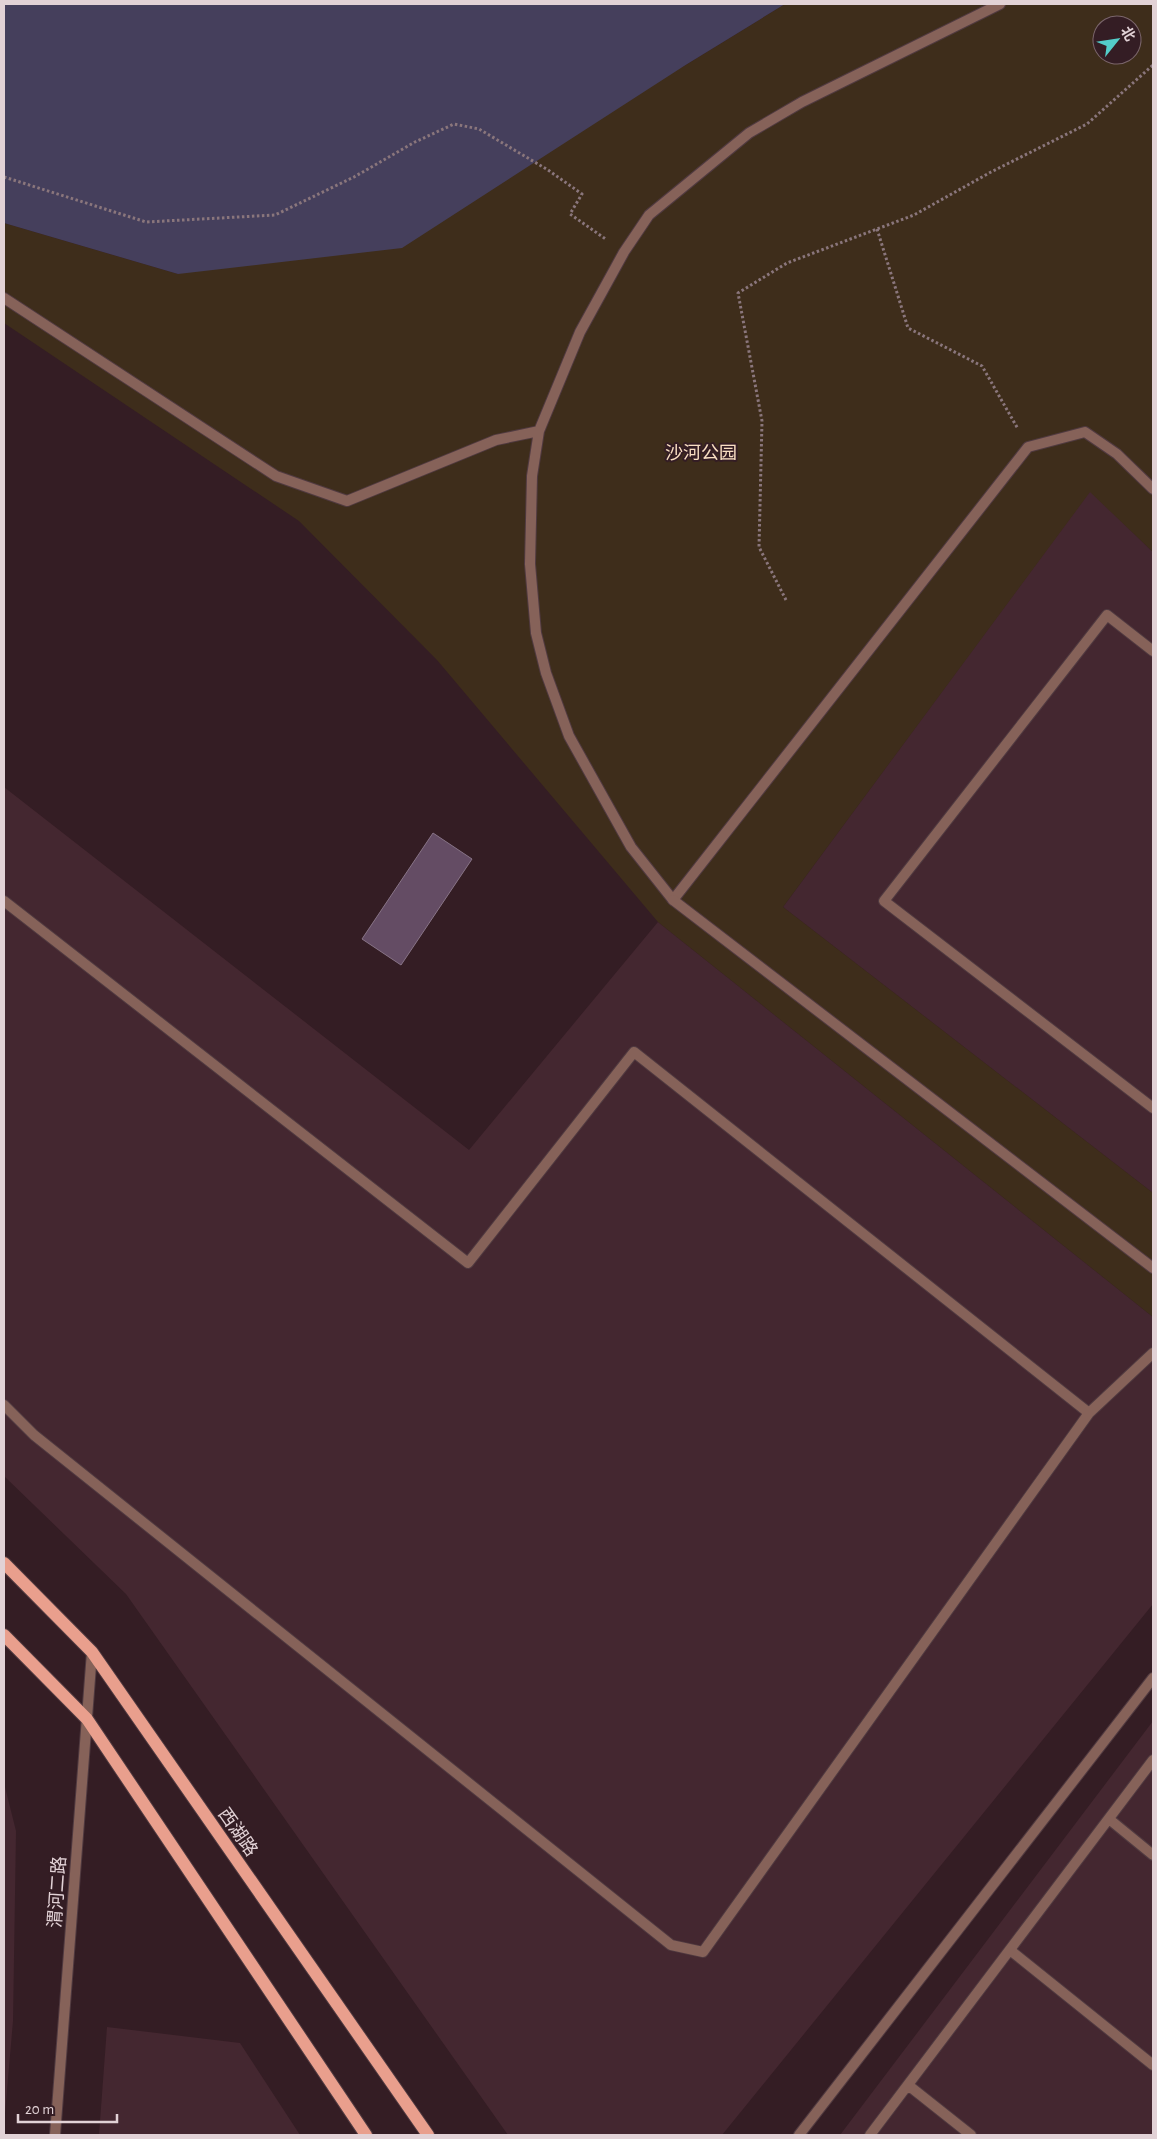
<svg xmlns="http://www.w3.org/2000/svg" width="1157" height="2139" font-family="'Alegreya Sans','Noto Sans SC',sans-serif">
<style>
.built{fill:#442730}
.green{fill:#3e2d1b;fill-rule:evenodd}
.water{fill:#453f5c}
.building{fill:#644c64;stroke:#887487}
.lines{fill:none;stroke-linecap:round;stroke-linejoin:round}
.service-casing{stroke:#503a40;stroke-width:12}
.minor-casing{stroke:#503a40;stroke-width:12}
.primary-casing{stroke:#503a40;stroke-width:14}
.path{stroke:#8a767c;stroke-width:3;stroke-dasharray:2.5 2.5;stroke-linecap:butt}
.service{stroke:#866259;stroke-width:10}
.minor{stroke:#866259;stroke-width:10}
.primary{stroke:#e99f8d;stroke-width:12}
.labels{text-anchor:middle;stroke-width:4;stroke-linejoin:round;paint-order:stroke}
.park-label{font-size:18px;fill:#f9dec2;stroke:#341d24}
.street-label{font-size:18px;fill:#e2d2d6;stroke:#341d24}
</style>
<rect width="100%" height="100%" fill="#341d24"/>
<path class="built" d="M 1090,491 L 1153,552 L 1153,1193 L 783,907 Z
M 4,787 L 469,1150 L 658,922 L 1153,1317 L 1153,1604 L 722,2135 L 508,2135 L 126,1594 L 4,1476 Z
M 1153,1721 L 1153,2135 L 840,2135 Z
M 4,1783 L 16,1831 L 13,2021 L 4,2125 Z
M 107,2027 L 240,2043 L 300,2135 L 99,2135 Z"/>
<path class="green" d="M 785,4 L 1153,4 L 1153,552 L 1090,492 L 783,907 L 1153,1193 L 1153,1317 L 658,922 L 437,660 L 299,521 L 4,323 L 4,223 L 178,274 L 684,66 ZM 1102,25 L 1132,25 L 1132,55 L 1102,55 Z"/>
<path class="water" d="M 4,4 L 785,4 L 684,66 L 402,248 L 178,274 L 4,223 Z"/>
<path class="building" d="M 433,833 L 472,859 L 401,965 L 362,939 Z"/>
<g class="lines">
<defs>
<path id="service" d="M 1000,4 L 802,102 L 749,133 L 649,215 L 624,252 L 580,332 L 539,431 L 532,476 L 530,564 L 536,633 L 546,673 L 569,736 L 631,847 L 673,900 L 1028,447 L 1085,432 L 1117,454 L 1153,489
M 4,298 L 276,476 L 347,501 L 496,440 L 539,431
M 1153,651 L 1107,615 L 884,901 L 1153,1108
M 4,901 L 468,1263 L 634,1052 L 1089,1413 L 1153,1353
M 4,1405 L 34,1435 L 671,1945 L 703,1952 L 1089,1413
M 1109,1819 L 1153,1855
M 1010,1950 L 1153,2065
M 908,2085 L 971,2135
M 870,2135 L 1153,1760"/>
<path id="minor" d="M 673,900 L 1153,1268
M 55,2135 L 92,1652
M 799,2135 L 1153,1678"/>
<path id="primary" d="M 4,1563 L 92,1652 L 428,2135
M 4,1635 L 87,1719 L 366,2135"/>
</defs>
<use href="#service" class="service-casing"/>
<use href="#minor" class="minor-casing"/>
<use href="#primary" class="primary-casing"/>
<path class="path" d="M 4,177 L 146,222 L 275,215 L 354,177 L 415,142 L 454,124 L 479,129 L 548,170 L 582,194 L 570,214 L 607,240
M 877,229 L 908,328 L 982,366 L 1018,429
M 786,600 L 759,547 L 762,421 L 738,293 L 787,263 L 914,215 L 991,172 L 1087,124 L 1153,65"/>
<use href="#service" class="service"/>
<use href="#minor" class="minor"/>
<use href="#primary" class="primary"/>
</g>
<g class="labels">
<g class="park-label">
<text x="701" y="459">沙河公园</text>
</g>
<g class="street-label">
<text transform="translate(238 1832) rotate(55)" y="6">西湖路</text>
<text transform="translate(57 1892) rotate(-86)" y="6">渭河二路</text>
</g>
</g>
<rect width="1157" height="2139" fill="none" stroke="#e2d2d6" stroke-width="10"/>
<g transform="translate(1117 40) rotate(60)"><circle r="24" fill="#341d24" stroke="#7a656b"/>
<path d="M0-4L9 19L0 12L-9 19Z" fill="#53cdc9"/>
<text y="-8" font-size="14" font-weight="bold" text-anchor="middle" fill="#e2d2d6">北</text>
</g>
<path d="M18 2114v8h99v-8" fill="none" stroke="#e2d2d6" stroke-width="2.5"/>
<text x="25" y="2114" font-size="15" fill="#e2d2d6" stroke="#341d24" stroke-width="4" paint-order="stroke">20 m</text>
</svg>
